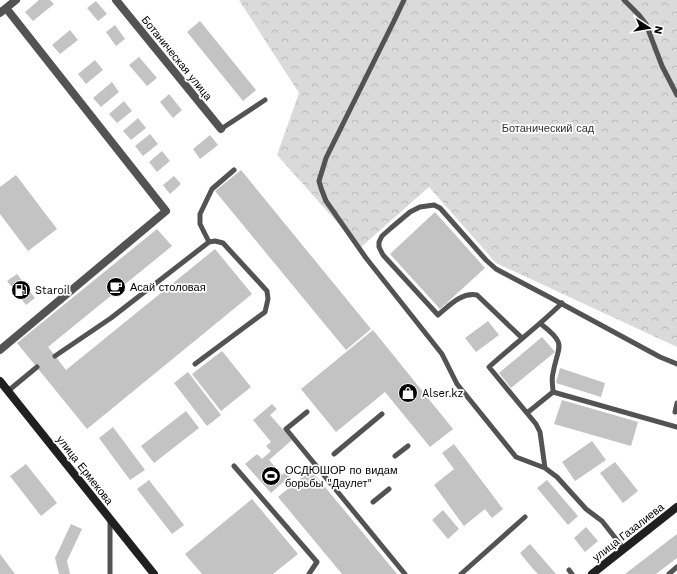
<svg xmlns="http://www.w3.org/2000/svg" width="677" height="574" font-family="'Work Sans',sans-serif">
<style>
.park{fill:url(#park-crowns)}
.building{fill:#c3c3c3}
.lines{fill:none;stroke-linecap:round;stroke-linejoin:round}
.service{stroke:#535353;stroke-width:5}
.minor{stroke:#535353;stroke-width:8}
.secondary{stroke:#202020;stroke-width:8}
.labels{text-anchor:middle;stroke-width:3.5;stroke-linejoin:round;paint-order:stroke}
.street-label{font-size:11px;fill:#000;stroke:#fff}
.park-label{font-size:11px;fill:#313131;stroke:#fff}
.poi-label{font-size:11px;fill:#000;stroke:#fff;text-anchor:start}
</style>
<defs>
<pattern id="park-crowns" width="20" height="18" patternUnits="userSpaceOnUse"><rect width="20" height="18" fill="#dadada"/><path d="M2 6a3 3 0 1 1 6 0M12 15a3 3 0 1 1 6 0" fill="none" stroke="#b9b9b9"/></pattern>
</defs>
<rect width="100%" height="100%" fill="#fff"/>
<path class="park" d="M 239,0 L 677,0 L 677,347 L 496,263 L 429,187 L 360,248 L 277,155 L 299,93 Z"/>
<path class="building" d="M 39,0 L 50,0 L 54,4 L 33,21 L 25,12 Z
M 96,1 L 107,14 L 98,21 L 87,8 Z
M 200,21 L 256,90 L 243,101 L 187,32 Z
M 115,25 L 125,39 L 116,46 L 106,32 Z
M 70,30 L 78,40 L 60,54 L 52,45 Z
M 139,57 L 157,78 L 147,86 L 129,65 Z
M 95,60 L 103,70 L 86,84 L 78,74 Z
M 112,82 L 119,92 L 101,107 L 93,98 Z
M 169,94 L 182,110 L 173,118 L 160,102 Z
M 124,101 L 132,111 L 117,123 L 109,114 Z
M 138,118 L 146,128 L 131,140 L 123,131 Z
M 150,134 L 158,144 L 143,156 L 135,146 Z
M 210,135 L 218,145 L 200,159 L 193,149 Z
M 162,151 L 170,161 L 157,172 L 149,162 Z
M 241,170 L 371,329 L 346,350 L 215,191 Z
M 16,175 L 57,229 L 28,251 L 0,214 L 0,187 Z
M 174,176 L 181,184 L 170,194 L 163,185 Z
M 435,212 L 485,268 L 440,309 L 390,254 Z
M 157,229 L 172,246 L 48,347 L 66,370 L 215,249 L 252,294 L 87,429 L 17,343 Z
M 17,274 L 35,298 L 26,305 L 7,281 Z
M 488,321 L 499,335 L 476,352 L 465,338 Z
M 373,330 L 453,429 L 430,447 L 385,392 L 336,432 L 301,389 Z
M 542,337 L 555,352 L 511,388 L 499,373 Z
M 222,351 L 251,387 L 221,411 L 192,374 Z
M 560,368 L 605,383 L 601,397 L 556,383 Z
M 188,372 L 221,415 L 207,426 L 174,383 Z
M 562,400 L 638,422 L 631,446 L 554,424 Z
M 272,404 L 277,409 L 270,415 L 292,440 L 269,460 L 282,475 L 286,471 L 290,476 L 271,493 L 245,464 L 257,454 L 262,459 L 271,451 L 266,446 L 271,442 L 253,420 Z
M 186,411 L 199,428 L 154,463 L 141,446 Z
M 113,427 L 145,470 L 130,480 L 99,438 Z
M 592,441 L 606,460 L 575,481 L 562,462 Z
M 454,444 L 503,509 L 492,518 L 485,509 L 464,526 L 434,485 L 454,469 L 442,453 Z
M 615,462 L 638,491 L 623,503 L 600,473 Z
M 26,464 L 57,503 L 41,516 L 10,476 Z
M 311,470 L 397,574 L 342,574 L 278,497 Z
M 149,480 L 184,525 L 172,534 L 137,489 Z
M 547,480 L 578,516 L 568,525 L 537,488 Z
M 252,499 L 298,554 L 273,574 L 202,574 L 185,554 Z
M 443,510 L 459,529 L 448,539 L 432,520 Z
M 71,524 L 82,529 L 67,561 L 70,574 L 59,574 L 55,558 Z
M 586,527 L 598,541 L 585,552 L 574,538 Z
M 677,534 L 677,558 L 656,574 L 625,574 Z
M 530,544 L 556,574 L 538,574 L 533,569 L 520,553 Z
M 0,554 L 15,574 L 0,574 Z"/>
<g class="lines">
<path class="service" d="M 404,0 L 394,21 L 326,158 L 319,181 L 321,188 L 326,201 L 366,258 L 442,354 L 457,384 L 516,457 L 545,468 L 557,477 L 586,509 L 602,521 L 624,549
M 624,0 L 639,15 L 646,24 L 662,66 L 677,95
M 221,129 L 265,100
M 209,242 L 200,224 L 200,214 L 212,189 L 234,170
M 541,324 C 568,345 558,345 553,373 C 551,379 553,386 553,392
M 522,338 L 477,295 C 461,292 449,306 438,315 L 383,255 L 379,247 L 379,242 L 382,236 L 391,228 L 410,212 L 420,207 L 434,205 L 440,208 L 486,260 L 496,269 L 551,298 L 660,357 L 677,364
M 55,356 L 111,318 L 209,242 L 215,241 L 223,243 L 267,291 L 268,299 L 265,312 L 195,364
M 8,391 L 37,367
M 553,392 L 677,427
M 307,412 L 286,429 L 405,574
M 675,412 L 677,403
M 527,413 L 553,392
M 334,454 L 382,414
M 395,456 L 408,446
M 234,466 L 317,562 L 309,574
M 545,468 L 540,432 L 536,424 L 489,367 C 513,345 539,326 562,303
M 373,502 L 389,489
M 110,520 L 110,574
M 569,570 L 572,574
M 461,574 L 525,517
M 669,574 L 677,567"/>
<path class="minor" d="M 116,0 L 221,129
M 0,13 L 16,0
M 0,350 L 166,211 L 6,8"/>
<path class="secondary" d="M 0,381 L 154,574
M 592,574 L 677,507"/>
</g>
<defs>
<symbol id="cafe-disc" viewBox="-11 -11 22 22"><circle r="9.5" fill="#000" stroke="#fff"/><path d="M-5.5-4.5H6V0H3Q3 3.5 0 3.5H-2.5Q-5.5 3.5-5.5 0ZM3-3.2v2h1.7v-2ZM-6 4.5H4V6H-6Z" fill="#fff"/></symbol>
<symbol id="fuel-disc" viewBox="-11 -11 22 22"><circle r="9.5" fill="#000" stroke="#fff"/><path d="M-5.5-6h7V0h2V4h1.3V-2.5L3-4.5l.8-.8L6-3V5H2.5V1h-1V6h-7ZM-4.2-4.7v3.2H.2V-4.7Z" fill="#fff"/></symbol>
<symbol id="shop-disc" viewBox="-11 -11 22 22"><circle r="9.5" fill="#000" stroke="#fff"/><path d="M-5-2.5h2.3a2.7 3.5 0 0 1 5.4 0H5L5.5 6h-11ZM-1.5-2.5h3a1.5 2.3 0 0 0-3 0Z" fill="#fff"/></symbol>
<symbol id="stadium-disc" viewBox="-11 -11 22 22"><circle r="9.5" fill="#000" stroke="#fff"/><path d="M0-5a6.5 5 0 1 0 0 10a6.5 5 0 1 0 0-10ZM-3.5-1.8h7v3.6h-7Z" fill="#fff"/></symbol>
</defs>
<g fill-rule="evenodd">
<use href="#cafe-disc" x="105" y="276" width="22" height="22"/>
<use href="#fuel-disc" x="10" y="279" width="22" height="22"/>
<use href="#shop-disc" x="397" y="382" width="22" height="22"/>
<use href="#stadium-disc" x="260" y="465" width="22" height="22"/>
</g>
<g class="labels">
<g class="street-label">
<text transform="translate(177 58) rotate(51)" y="4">Ботаническая улица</text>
<text transform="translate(85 470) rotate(52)" y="4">улица Ермекова</text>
<text transform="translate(628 532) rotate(-38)" y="4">улица Газалиева</text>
</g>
<g class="park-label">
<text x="548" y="132">Ботанический сад</text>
</g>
<g class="poi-label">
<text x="130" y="291">Асай столовая</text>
<text x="35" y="294">Staroil</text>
<text x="422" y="397">Alser.kz</text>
<text x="285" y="474">ОСДЮШОР по видам<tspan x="285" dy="13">борьбы "Даулет"</tspan></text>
</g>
</g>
<g transform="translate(649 28) rotate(102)" stroke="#ffffff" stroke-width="3" paint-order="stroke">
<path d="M0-3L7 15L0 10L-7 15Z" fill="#000000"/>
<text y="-6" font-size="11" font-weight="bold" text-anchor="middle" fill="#000000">N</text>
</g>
</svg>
